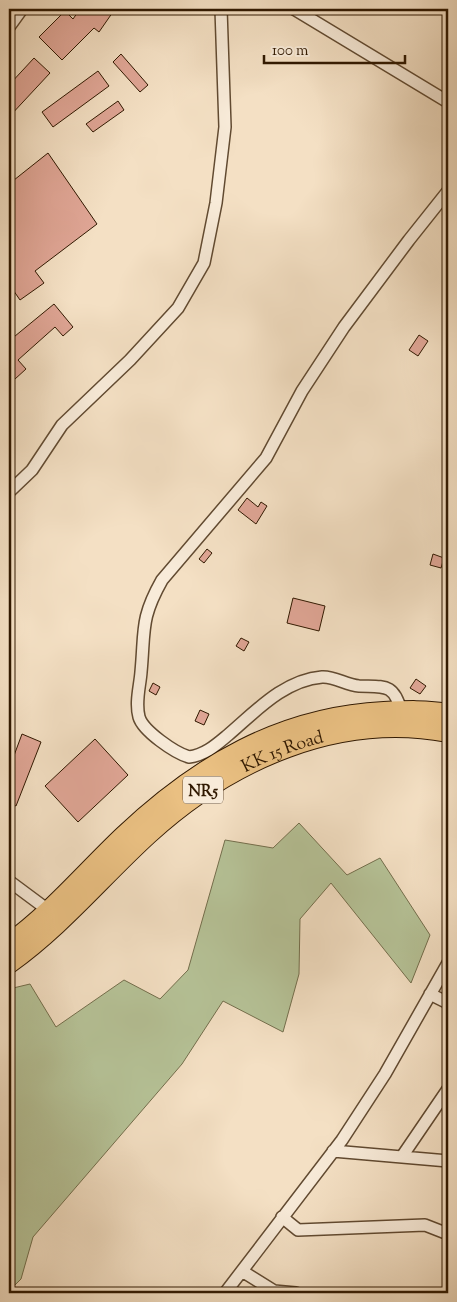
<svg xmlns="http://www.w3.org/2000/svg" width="457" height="1302" font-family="'Sorts Mill Goudy',serif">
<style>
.green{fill:#b6c398;stroke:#736e4c}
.building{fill:#e0a696;stroke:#301800}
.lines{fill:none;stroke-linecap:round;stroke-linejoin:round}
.street-casing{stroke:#614a31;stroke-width:14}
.highway-casing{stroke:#301800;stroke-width:22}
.street{stroke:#f8ebd9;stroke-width:11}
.highway{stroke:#eac082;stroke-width:20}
.labels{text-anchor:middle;stroke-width:4;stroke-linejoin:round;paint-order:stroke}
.shield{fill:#f8ebd9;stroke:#6c5741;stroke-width:1}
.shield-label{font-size:16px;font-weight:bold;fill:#301800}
.street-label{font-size:18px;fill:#301800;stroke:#f8ebd9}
</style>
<rect width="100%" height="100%" fill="#f4e0c4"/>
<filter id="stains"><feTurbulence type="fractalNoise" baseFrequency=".004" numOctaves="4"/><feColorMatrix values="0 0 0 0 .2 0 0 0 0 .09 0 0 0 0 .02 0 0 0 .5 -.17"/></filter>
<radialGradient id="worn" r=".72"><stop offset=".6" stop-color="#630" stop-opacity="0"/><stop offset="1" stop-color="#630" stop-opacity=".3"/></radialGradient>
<path class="green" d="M 299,823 L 347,875 L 380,858 L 430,935 L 411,983 L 331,883 L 300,919 L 299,974 L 283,1032 L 223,1001 L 182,1064 L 33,1237 L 21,1279 L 9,1291 L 9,989 L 30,984 L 56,1027 L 124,980 L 160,999 L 188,970 L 225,840 L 273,848 Z"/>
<path class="building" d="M 80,9 L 115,9 L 99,32 L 94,28 L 62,60 L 39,37 L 65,11 L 73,19 Z
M 121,54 L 148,85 L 140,92 L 113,62 Z
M 34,58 L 50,73 L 9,117 L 9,85 Z
M 98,71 L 109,86 L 53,127 L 42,112 Z
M 118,101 L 124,110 L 93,132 L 86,124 Z
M 48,153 L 97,224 L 35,271 L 44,283 L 20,300 L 9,284 L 9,184 Z
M 54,304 L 73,327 L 63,336 L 55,327 L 18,360 L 26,369 L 15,379 L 9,372 L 9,341 Z
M 419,335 L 428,341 L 418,356 L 409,350 Z
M 247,498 L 258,507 L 261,502 L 267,506 L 256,524 L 238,510 Z
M 207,549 L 212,553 L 204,563 L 199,559 Z
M 433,554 L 444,558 L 441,568 L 430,565 Z
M 293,598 L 325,606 L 319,631 L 287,623 Z
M 241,638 L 249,642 L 244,651 L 236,646 Z
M 416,679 L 426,686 L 420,694 L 410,688 Z
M 153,683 L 160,687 L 156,695 L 149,691 Z
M 200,710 L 209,714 L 204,725 L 195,721 Z
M 22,734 L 41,742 L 16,806 L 9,803 L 9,769 Z
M 95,739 L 128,775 L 78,822 L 45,786 Z"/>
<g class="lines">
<defs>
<path id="street" d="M 294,9 L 448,102
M 9,27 L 22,9
M 9,492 L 32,470 L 62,425 L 130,360 L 178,308 L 204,263 L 216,203 L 225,127 L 221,9
M 401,711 C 394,683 384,687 359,686 C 346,685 334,676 322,677 C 284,680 255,712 228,735 C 216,745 205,755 189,757 C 175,753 143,731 139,717 C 135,702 140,686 141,672 C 145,630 140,619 162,580 L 266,458 L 302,391 L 344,327 L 409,240 L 448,191
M 9,881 L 52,913
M 430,994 L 448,1003
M 333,1151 L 448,1161
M 403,1155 L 448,1089
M 282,1217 L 298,1230 L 425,1225 L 448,1234
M 242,1271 L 274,1291 L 296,1293
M 225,1293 L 342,1140 L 385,1074 L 448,963"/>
<g id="highway">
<path d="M 9,944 C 52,913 86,872 124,836 C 198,766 281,717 384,712 C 405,711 428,710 448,714"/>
<path id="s1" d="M 9,963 C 61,926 101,877 148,834 C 229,760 337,711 448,732"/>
</g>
</defs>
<use href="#street" class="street-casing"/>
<use href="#highway" class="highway-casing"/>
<use href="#street" class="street"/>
<use href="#highway" class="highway"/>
</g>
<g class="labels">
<rect class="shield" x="183" y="776.5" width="40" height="27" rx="4"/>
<g class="shield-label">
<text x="203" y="796">NR5</text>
</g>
<g class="street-label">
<text dy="6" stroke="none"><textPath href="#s1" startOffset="349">KK 15 Road</textPath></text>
</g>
</g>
<rect width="457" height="1302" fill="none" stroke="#f4e0c4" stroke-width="30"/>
<rect x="10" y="10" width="437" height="1282" fill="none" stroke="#301800" stroke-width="2.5"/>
<rect x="15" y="15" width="427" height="1272" fill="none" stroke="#301800"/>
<path d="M264 55v8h141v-8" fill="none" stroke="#301800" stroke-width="2.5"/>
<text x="272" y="55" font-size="15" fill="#301800" stroke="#f8ebd9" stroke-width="4" paint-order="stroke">100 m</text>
<rect width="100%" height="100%" filter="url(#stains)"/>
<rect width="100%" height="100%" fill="url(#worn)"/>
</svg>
